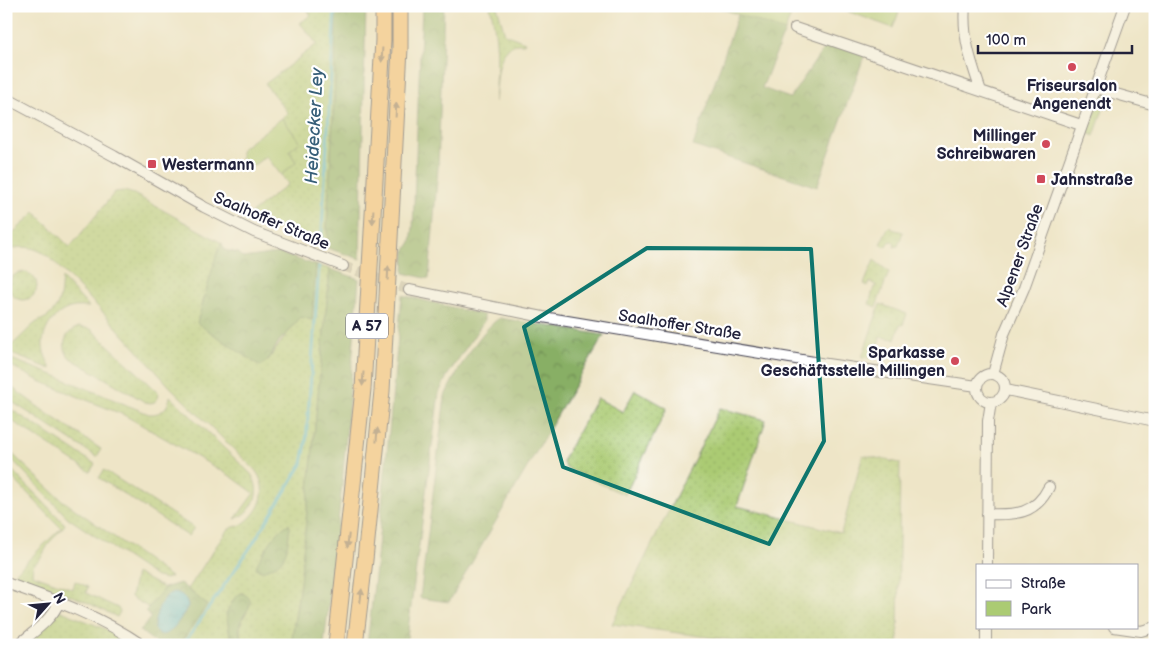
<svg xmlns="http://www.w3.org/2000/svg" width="1161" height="651" font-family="'Balsamiq Sans',sans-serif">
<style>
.grass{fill:url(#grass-dots);stroke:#667657}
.forest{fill:url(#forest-crowns);stroke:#556850;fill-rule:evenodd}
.green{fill:#abcb73;stroke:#667657}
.water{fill:url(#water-ripples);stroke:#3b6e87}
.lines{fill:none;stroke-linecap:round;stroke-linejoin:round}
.stream{stroke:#54b9d3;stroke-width:3}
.minor-tunnel{stroke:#c5beab;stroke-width:10;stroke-dasharray:10 5;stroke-linecap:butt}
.minor-casing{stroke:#413f50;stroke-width:12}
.highway-casing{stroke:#413f50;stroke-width:17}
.minor{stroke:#fff;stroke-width:10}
.highway{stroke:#fbbd6e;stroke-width:15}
.oneway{fill:#8e7054}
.marked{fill:none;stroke:#0f766e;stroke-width:4;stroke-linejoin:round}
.poi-dot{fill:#d1495b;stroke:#fff;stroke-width:2}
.labels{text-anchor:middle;stroke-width:4.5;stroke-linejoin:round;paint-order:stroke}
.shield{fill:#fff;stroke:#646476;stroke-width:1}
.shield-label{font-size:15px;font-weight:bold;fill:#22223b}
.poi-label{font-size:16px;font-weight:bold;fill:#22223b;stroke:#fff;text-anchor:end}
.street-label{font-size:16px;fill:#22223b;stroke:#fff}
.water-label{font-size:18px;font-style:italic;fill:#365e78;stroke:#fff}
</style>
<defs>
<pattern id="grass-dots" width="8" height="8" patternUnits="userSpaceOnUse" patternTransform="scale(1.25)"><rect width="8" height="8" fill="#abcb73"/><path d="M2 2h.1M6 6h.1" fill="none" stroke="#93ae64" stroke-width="1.8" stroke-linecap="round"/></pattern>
<pattern id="forest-crowns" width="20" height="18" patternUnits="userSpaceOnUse" patternTransform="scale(1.25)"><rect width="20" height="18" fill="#88af65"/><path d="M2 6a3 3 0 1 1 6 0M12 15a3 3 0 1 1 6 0" fill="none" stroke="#6f8e54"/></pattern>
<pattern id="water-ripples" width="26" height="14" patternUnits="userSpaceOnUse" patternTransform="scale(1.25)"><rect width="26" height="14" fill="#54b9d3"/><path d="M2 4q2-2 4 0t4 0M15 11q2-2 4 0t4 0" fill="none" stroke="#4596ac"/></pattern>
</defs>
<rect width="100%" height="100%" fill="#fff"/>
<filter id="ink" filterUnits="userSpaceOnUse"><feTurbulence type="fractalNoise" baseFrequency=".02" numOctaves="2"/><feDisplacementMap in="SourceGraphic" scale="10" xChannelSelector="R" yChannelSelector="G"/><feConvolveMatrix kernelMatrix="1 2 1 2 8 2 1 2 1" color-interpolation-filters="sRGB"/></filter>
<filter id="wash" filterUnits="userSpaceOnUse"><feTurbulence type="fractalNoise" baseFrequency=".0096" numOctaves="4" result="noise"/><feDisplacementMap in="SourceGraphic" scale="20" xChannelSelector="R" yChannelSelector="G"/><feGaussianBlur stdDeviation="1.12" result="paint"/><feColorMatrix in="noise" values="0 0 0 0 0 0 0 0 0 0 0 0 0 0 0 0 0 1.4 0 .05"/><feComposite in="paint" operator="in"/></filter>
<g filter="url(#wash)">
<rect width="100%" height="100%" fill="#eee5c7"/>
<path class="grass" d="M 305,6 L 336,6 L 335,82 L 327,228 L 328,241 L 324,247 L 249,215 L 288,184 L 281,175 L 296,162 L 289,151 L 300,142 L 282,118 L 288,113 L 265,84 L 317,44 L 300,23 L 311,15 Z
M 490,6 L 497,6 L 505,34 L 525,42 L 524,44 C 495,40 498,82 495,102 C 497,66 499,41 490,6 Z
M 1101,95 L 1114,96 L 1111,109 L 1104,107 L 1094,136 L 1087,133 Z
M 124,191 L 134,194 L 222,243 L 217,253 L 267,362 C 278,345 289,332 300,316 L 312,320 L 316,265 L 330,269 L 300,584 L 291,645 L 243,645 C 239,632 238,623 247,612 L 242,593 C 222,605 228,627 232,645 L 179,645 L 206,605 L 188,589 C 201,570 213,549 227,531 C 231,526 239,527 244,523 C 262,510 269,488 255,470 L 171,388 L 100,309 L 49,257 C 36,247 22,244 6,251 L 6,240 L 35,212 L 70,247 L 115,192 Z
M 891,226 L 892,229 L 903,232 L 898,246 L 894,247 L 895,244 L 891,241 L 885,247 L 880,244 L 888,228 Z
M 874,260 L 889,272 L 876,307 L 869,304 L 874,287 L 877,286 L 870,282 L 868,286 L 864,284 Z
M9 286a14 14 0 1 1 28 0a14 14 0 1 1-28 0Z
M 62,278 L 89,307 C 83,307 77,306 70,308 C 54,313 42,330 43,347 C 44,355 48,362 51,369 L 6,352 L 6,349 C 17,342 24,333 33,325 C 37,321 42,320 47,317 C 62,305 60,294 62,278 Z
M 880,304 L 907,314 L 903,325 L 900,325 L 895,339 L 880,337 L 877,359 L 862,357 Z
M 79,327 L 91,329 L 156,390 L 159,395 C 157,403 152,404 145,402 L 70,358 C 60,347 64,332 79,327 Z
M 6,357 L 56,376 L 149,414 C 161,415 169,407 170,396 L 251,474 C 263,491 254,512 235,519 L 254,493 L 232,477 L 124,415 L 39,381 L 6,363 Z
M 6,383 L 48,414 L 101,449 L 97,457 L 6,398 Z
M 635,390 L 667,408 L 625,495 L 566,468 L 563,463 L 564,458 L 597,398 L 623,412 Z
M 6,406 L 95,464 L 90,472 L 6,417 Z
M 720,408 L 766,420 L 737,506 L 841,533 L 863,455 L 900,463 L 898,645 L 767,645 L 612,624 Z
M 6,448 L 62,500 L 171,577 L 166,579 L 156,577 L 68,518 L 6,453 Z
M 6,464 L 65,524 L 64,526 L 49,543 L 41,558 L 33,566 L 32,574 L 73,589 L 75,581 L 88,587 L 86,593 L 118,608 L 120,612 L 117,617 L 82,600 L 14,574 L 61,528 L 6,471 Z
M 104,470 L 194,528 L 188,536 L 99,478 Z
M 136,573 L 164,588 L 149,608 L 131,597 Z
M 54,608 L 115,633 L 133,645 L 17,645 Z"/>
<path class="forest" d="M 336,6 L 366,6 L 360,259 L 324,247 L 328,241 L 327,228 L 335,82 Z
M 422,6 L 444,6 L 438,168 L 429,279 L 404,273 L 405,251 L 411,242 L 413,227 Z
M 738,14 L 785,31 L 762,88 L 790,98 L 828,42 L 865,54 L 817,187 L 693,146 Z
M 222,243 L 225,250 L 239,253 L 243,258 L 278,253 L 316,265 L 312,320 L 300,317 C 295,325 289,332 282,338 C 273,347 273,359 260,366 L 197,323 L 217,253 Z
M 330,269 L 359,279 L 342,486 L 324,645 L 291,645 L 300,584 Z
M 402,295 L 484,315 L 484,321 L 447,376 L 439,393 L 406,645 L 367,645 L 376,568 Z
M 500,318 L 604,335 L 449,602 L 420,598 L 445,396 C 454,376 481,328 500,318 Z
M 289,524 L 290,528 C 286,552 288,565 260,571 L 256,568 L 257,564 C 265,551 275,531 289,524 Z
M 180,583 L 207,605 L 179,645 L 159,645 L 140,631 L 151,617 L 145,612 L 164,588 ZM 174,592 L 188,606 L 171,631 L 154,624 C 159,613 160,595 174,592 Z
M 242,593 C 260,602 243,612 240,624 C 238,631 241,638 243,645 L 232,645 L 226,613 L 236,596 Z"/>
<path class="green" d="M 714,6 L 794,6 L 785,31 Z
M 833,6 L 901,6 L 893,28 Z
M 282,118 L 300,142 L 289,151 L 296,162 L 281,175 L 266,156 L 245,172 L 241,158 L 241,149 Z"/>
<path class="water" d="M 174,592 C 182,593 186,598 188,606 C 182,616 166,647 154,629 C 154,618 161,595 174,592 Z"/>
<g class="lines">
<path class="stream" d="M 321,247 L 335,6
M 183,645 L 252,545 L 302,464 L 306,443 L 319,267"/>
</g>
</g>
<g filter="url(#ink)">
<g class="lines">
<path class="minor-tunnel" d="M 343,266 L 409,290"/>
<defs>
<path id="minor" d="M 965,6 C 962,36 971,62 981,91
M 795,28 L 1081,125
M 1095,88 L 1155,105
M 6,98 L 114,156 L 204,207 L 254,232 L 343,266
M 409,290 L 543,317 L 820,363 L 977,386
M977 388a14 14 0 1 1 28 0a14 14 0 1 1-28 0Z
M 993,374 L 1004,334 L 1024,288 L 1125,6
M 1006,390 L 1155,421
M 987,514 C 1015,515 1035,515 1049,487
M 987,565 L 988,421 L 991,402
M 6,583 C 54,600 100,616 142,645
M 1114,627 L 1141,631 L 1155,627
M 18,645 C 33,632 52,620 59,602
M 986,645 L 986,627"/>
<path id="highway" d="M 336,645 L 363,389 L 383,40 L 383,6
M 355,645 L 365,560 L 382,391 L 400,48 L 400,6"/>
</defs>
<use href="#minor" class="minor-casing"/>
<use href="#highway" class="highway-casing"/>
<use href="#minor" class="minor"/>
<use href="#highway" class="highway"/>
</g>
<defs><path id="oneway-solid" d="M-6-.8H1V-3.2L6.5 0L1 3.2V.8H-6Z" transform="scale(1.25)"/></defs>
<g class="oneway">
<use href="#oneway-solid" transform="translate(382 55) rotate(93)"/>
<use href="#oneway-solid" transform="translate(396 110) rotate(-87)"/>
<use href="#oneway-solid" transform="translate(373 217) rotate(93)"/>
<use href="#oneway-solid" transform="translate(388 273) rotate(-87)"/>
<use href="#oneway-solid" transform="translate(363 379) rotate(94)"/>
<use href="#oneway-solid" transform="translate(377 435) rotate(-85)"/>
<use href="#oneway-solid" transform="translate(348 541) rotate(96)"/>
<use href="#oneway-solid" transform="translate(361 596) rotate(-83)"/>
</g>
</g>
<path d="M0 0H1161V651H0ZM 647,248 L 811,249 L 824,441 L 769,544 L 563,467 L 524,327 Z" fill="#eee5c7" fill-opacity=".55" fill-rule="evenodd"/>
<path class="marked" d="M 647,248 L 811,249 L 824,441 L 769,544 L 563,467 L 524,327 Z"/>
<g class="poi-dot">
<circle cx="1072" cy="67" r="5"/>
<circle cx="1046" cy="144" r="5"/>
<rect x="147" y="159" width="10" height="10" rx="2.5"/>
<rect x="1036" y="174" width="10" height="10" rx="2.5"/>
<circle cx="955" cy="361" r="5"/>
</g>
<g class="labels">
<rect class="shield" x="346" y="313.5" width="42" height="25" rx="4"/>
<g class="shield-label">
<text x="367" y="331">A 57</text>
</g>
<g class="poi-label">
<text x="1072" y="91" text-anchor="middle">Friseursalon<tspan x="1072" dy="18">Angenendt</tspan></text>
<text x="1036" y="141">Millinger<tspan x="1036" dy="18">Schreibwaren</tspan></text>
<text x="162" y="170" text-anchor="start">Westermann</text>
<text x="1051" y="185" text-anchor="start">Jahnstraße</text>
<text x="945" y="358">Sparkasse<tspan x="945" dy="18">Geschäftsstelle Millingen</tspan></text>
</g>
<g class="street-label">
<text transform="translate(272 220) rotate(23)" y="6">Saalhoffer Straße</text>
<text transform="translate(1019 255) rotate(-70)" y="6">Alpener Straße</text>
<text transform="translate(680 324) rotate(9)" y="6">Saalhoffer Straße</text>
</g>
<g class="water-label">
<text transform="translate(314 126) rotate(-87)" y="6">Heidecker Ley</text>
</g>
</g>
<rect width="1161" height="651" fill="none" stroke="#fff" stroke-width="25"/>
<rect x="976" y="564" width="162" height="65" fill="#ffffff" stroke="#a7a7b1"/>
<rect x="986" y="580" width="25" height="8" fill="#ffffff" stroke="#a7a7b1"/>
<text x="1021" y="588" font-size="15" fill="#22223b">Straße</text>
<rect x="986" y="601" width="25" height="15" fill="#abcb73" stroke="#a7a7b1"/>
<text x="1021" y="614" font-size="15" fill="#22223b">Park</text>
<g transform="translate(48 604) rotate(63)" stroke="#ffffff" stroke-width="4" paint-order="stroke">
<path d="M0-4L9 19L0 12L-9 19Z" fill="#22223b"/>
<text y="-8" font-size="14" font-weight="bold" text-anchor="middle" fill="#22223b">N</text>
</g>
<path d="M978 45v8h154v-8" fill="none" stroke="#22223b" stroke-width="2.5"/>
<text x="986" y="45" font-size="15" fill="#22223b" stroke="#ffffff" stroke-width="4" paint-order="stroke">100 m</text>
</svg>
